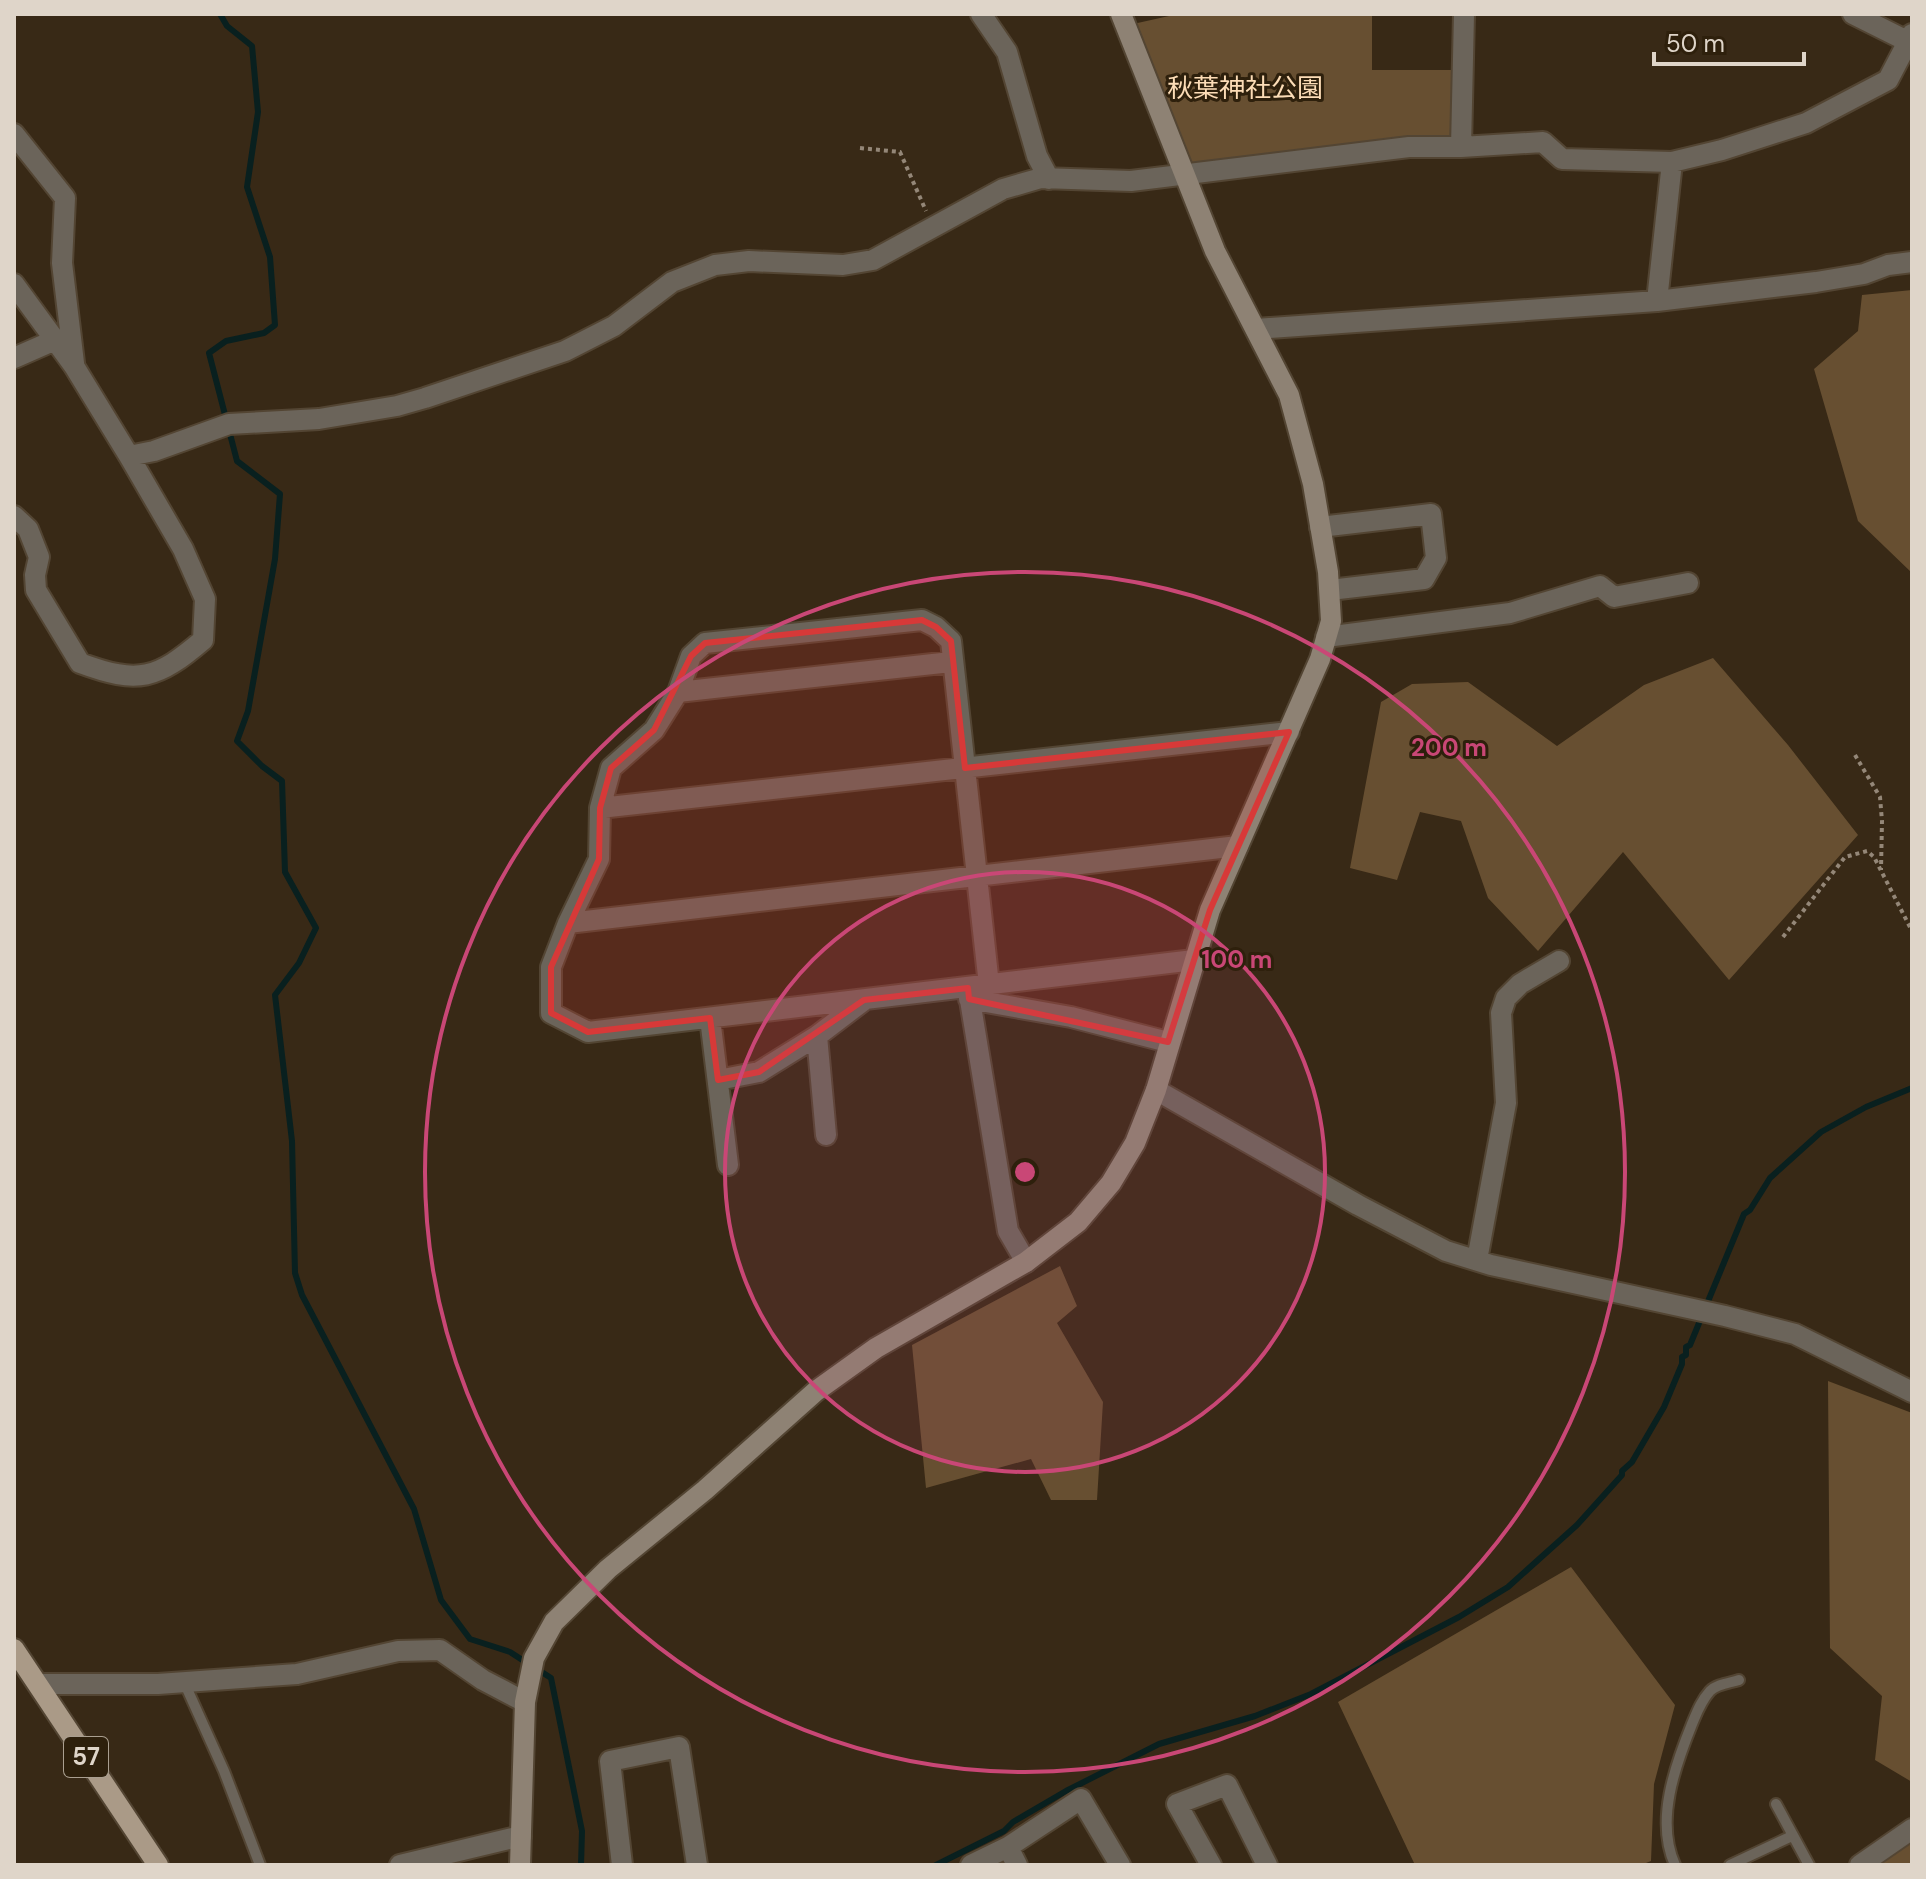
<svg xmlns="http://www.w3.org/2000/svg" width="1926" height="1879" font-family="'DM Sans','Noto Sans JP',sans-serif">
<style>
.green{fill:#674f31}
.lines{fill:none;stroke-linecap:round;stroke-linejoin:round}
.stream{stroke:#09201f;stroke-width:6}
.lane-casing{stroke:#534533;stroke-width:14}
.street-casing{stroke:#534533;stroke-width:24}
.secondary-casing{stroke:#534533;stroke-width:24}
.primary-casing{stroke:#534533;stroke-width:24}
.path{stroke:#948778;stroke-width:4;stroke-dasharray:4 4;stroke-linecap:butt}
.lane{stroke:#6b645a;stroke-width:10}
.street{stroke:#6b645a;stroke-width:20}
.secondary{stroke:#8e8274;stroke-width:20}
.primary{stroke:#aa9a87;stroke-width:20}
.marked{fill:#d73938;fill-opacity:0.2;stroke:#d73938;stroke-width:6;stroke-linejoin:round}
.ring{fill:none;stroke:#c94776;stroke-width:4}
.labels{text-anchor:middle;stroke-width:6;stroke-linejoin:round;paint-order:stroke}
.shield{fill:#2e200c;stroke:#aa9f90;stroke-width:2}
.shield-label{font-size:24px;font-weight:bold;fill:#dfd5c9}
.park-label{font-size:26px;fill:#fcdcb6;stroke:#2e200c}
.centre{fill:#c94776;stroke:#2e200c;stroke-width:4}
.ring-label{font-size:24px;text-anchor:middle;font-weight:bold;fill:#c94776;stroke:#2e200c;stroke-width:6;stroke-linejoin:round;paint-order:stroke}
</style>
<rect width="100%" height="100%" fill="#382916"/>
<path class="green" d="M 1178,14 L 1372,14 L 1372,70 L 1457,70 L 1454,139 L 1189,169 L 1133,24 Z
M 1912,290 L 1912,573 L 1858,521 L 1814,369 L 1858,331 L 1862,295 Z
M 1713,658 L 1788,745 L 1858,835 L 1729,980 L 1623,852 L 1538,951 L 1488,898 L 1461,821 L 1420,812 L 1397,880 L 1350,868 L 1381,702 L 1412,684 L 1468,682 L 1557,746 L 1644,685 Z
M 1060,1266 L 1077,1306 L 1057,1323 L 1103,1402 L 1097,1500 L 1051,1500 L 1031,1459 L 926,1488 L 912,1345 Z
M 1828,1381 L 1912,1413 L 1912,1782 L 1875,1760 L 1882,1696 L 1830,1648 Z
M 1571,1567 L 1675,1705 L 1654,1784 L 1651,1861 L 1641,1865 L 1415,1865 L 1338,1702 Z
M 1912,1841 L 1912,1865 L 1876,1865 Z"/>
<g class="lines">
<path class="stream" d="M 220,14 L 227,26 L 252,46 L 258,112 L 247,187 L 270,257 L 275,325 L 264,333 L 226,341 L 209,353 L 237,461 L 280,494 L 275,559 L 248,711 L 237,741 L 262,766 L 282,781 L 285,872 L 316,928 L 299,963 L 275,995 L 292,1141 L 295,1273 L 302,1295 L 414,1509 L 441,1600 L 470,1639 L 510,1652 L 527,1663
M 537,1669 L 551,1678 L 582,1831 L 581,1865
M 936,1865 L 1004,1831 L 1013,1822 L 1066,1791 L 1159,1744 L 1255,1716 L 1311,1694 L 1459,1617 L 1508,1587 L 1577,1525 L 1622,1475 L 1622,1471 L 1632,1462 L 1664,1407 L 1682,1364 L 1682,1357 L 1686,1355 L 1686,1347 L 1690,1345 L 1744,1214 L 1750,1210 L 1770,1178 L 1821,1132 L 1866,1107 L 1912,1088"/>
<defs>
<path id="lane" d="M 184,1682 L 224,1771 L 260,1865
M 1776,1804 L 1809,1865
M 1675,1865 C 1655,1821 1675,1766 1692,1724 C 1697,1712 1701,1701 1710,1691 C 1717,1684 1730,1683 1739,1680
M 1730,1865 L 1792,1836"/>
<path id="street" d="M 981,14 L 1007,52 L 1037,156 L 1049,179
M 1853,14 L 1909,42
M 14,134 L 65,198 L 62,263 L 74,363
M 1461,147 L 1464,14
M 14,284 L 74,366 L 129,456 L 154,451 L 229,424 L 319,419 L 397,406 L 425,398 L 565,351 L 614,326 L 672,282 L 715,265 L 749,261 L 843,265 L 873,260 L 1003,189 L 1041,178 L 1131,181 L 1409,147 L 1461,147 L 1543,142 L 1562,159 L 1672,162 L 1722,150 L 1806,123 L 1888,80 L 1912,34
M 1657,301 L 1672,162
M 1256,329 L 1657,301 L 1816,282 L 1864,274 L 1888,265 L 1912,262
M 14,358 L 55,340
M 14,516 L 28,529 L 39,557 L 35,575 L 36,590 L 80,663 C 139,685 157,679 203,640 L 205,599 L 183,549 L 129,456
M 1320,527 L 1431,514 L 1436,558 L 1424,579 L 1330,590
M 1326,637 L 1510,613 L 1600,586 L 1614,597 L 1688,583
M 951,662 L 678,692 L 654,730 L 611,768 L 600,808 L 599,859 L 568,923 L 551,967 L 551,1013 L 588,1032 L 1194,960
M 678,692 L 691,656 L 705,643 L 922,620 L 936,627 L 951,641 L 989,985
M 600,808 L 1289,732
M 568,923 L 1238,846
M 968,988 L 1008,1231 L 1026,1262
M 969,999 L 1071,1017 L 1168,1042
M 710,1018 L 728,1165
M 817,1036 L 826,1135
M 718,1080 L 759,1072 L 817,1036 L 863,1001
M 1156,1090 L 1358,1205 L 1446,1251 L 1491,1265 L 1725,1316 L 1795,1334 L 1912,1392
M 1477,1260 L 1506,1103 L 1501,1013 L 1506,998 L 1520,984 L 1559,961
M 38,1684 L 158,1684 L 297,1674 L 398,1651 L 440,1650 L 483,1680 L 525,1702
M 1008,1847 L 1017,1865
M 400,1865 L 521,1836
M 622,1865 L 610,1761 L 679,1747 L 697,1865
M 971,1865 L 1008,1847 L 1081,1799 L 1120,1865
M 1211,1865 L 1177,1804 L 1227,1785 L 1267,1865
M 1860,1865 L 1912,1829"/>
<path id="secondary" d="M 520,1865 L 525,1702 L 534,1658 L 554,1622 L 608,1569 L 705,1490 L 816,1391 L 876,1348 L 1026,1262 L 1078,1222 L 1111,1183 L 1135,1143 L 1156,1090 L 1210,910 L 1320,659 L 1331,621 L 1328,572 L 1313,484 L 1289,395 L 1215,251 L 1121,14"/>
<path id="primary" d="M 14,1649 L 158,1865"/>
</defs>
<use href="#lane" class="lane-casing"/>
<use href="#street" class="street-casing"/>
<use href="#secondary" class="secondary-casing"/>
<use href="#primary" class="primary-casing"/>
<path class="path" d="M 860,148 L 900,152 L 926,211
M 1855,755 L 1880,797 L 1882,821 L 1881,870
M 1783,937 L 1845,857 L 1867,851 L 1874,857 L 1912,931"/>
<use href="#lane" class="lane"/>
<use href="#street" class="street"/>
<use href="#secondary" class="secondary"/>
<use href="#primary" class="primary"/>
</g>
<path class="marked" d="M 922,620 L 936,627 L 951,641 L 965,768 L 1289,732 L 1210,910 L 1168,1042 L 969,999 L 968,988 L 864,1000 L 759,1072 L 718,1080 L 710,1018 L 588,1032 L 551,1013 L 551,967 L 599,859 L 600,808 L 611,768 L 654,730 L 691,656 L 705,643 Z"/>
<circle cx="1025" cy="1172" r="300" fill="#c94776" fill-opacity=".12"/>
<g class="ring">
<circle cx="1025" cy="1172" r="300"/>
<circle cx="1025" cy="1172" r="600"/>
</g>
<g class="labels">
<rect class="shield" x="64" y="1737" width="44" height="40" rx="6"/>
<g class="shield-label">
<text x="86" y="1765">57</text>
</g>
<g class="park-label">
<text x="1245" y="97">秋葉神社公園</text>
</g>
</g>
<circle cx="1025" cy="1172" r="12" class="centre"/>
<g class="ring-label">
<text x="1449" y="756">200 m</text>
<text x="1237" y="968">100 m</text>
</g>
<rect width="1926" height="1879" fill="none" stroke="#dfd5c9" stroke-width="32"/>
<path d="M1654 52v12h150v-12" fill="none" stroke="#dfd5c9" stroke-width="4"/>
<text x="1666" y="52" font-size="24" fill="#dfd5c9" stroke="#2e200c" stroke-width="6" paint-order="stroke">50 m</text>
</svg>
